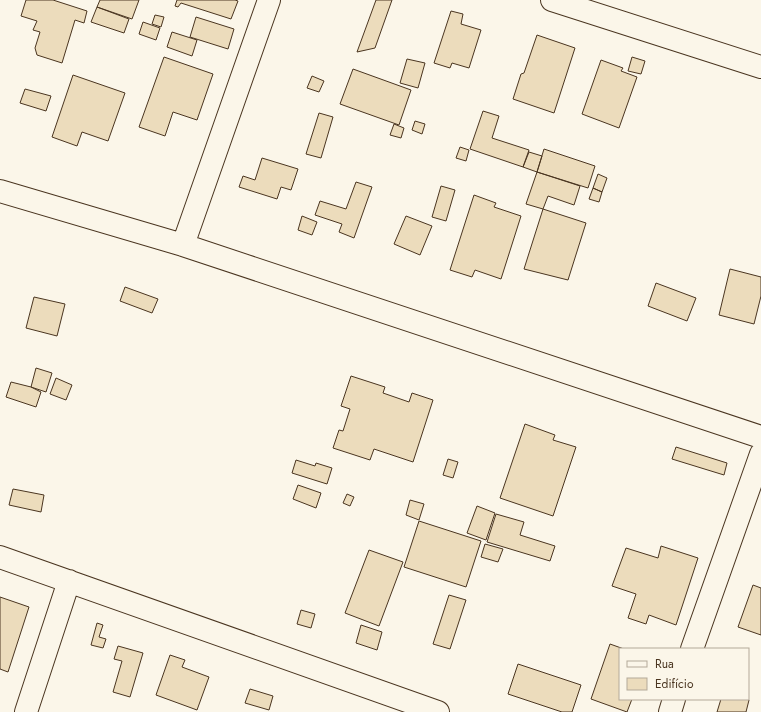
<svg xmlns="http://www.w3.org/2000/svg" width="761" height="712" font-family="Jost,sans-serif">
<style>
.building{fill:#ecdcbc;stroke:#4a3520}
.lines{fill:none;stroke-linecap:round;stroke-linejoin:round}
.minor-casing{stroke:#4a3520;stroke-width:24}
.minor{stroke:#fbf6e9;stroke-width:22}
</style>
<rect width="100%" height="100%" fill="#fbf6e9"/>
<path class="building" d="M 26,0 L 53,0 L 87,11 L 84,23 L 75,20 L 62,63 L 37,55 L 35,48 L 40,32 L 33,30 L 37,21 L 21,16 Z
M 100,0 L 139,0 L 132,19 L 97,7 Z
M 177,0 L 235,0 L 238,1 L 231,19 L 181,3 L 178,7 L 175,6 Z
M 376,0 L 392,0 L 375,48 L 357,52 Z
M 97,7 L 129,19 L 124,33 L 91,22 Z
M 451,11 L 463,14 L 461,24 L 481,30 L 469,68 L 452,63 L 450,68 L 434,63 Z
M 155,15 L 164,17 L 161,27 L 152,24 Z
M 196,17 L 234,29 L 228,49 L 190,37 Z
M 143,22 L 160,28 L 156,40 L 139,34 Z
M 172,32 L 197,40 L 192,56 L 167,47 Z
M 537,35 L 575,48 L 554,113 L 513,99 L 521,74 L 524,73 Z
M 164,57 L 213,74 L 197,120 L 173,112 L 165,136 L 139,127 Z
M 632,57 L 645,61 L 641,74 L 628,71 Z
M 407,59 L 425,63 L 418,88 L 400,83 Z
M 601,60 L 623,68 L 621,71 L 637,77 L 619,128 L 582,114 Z
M 353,69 L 411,90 L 399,125 L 340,104 Z
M 73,75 L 125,93 L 108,141 L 82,132 L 77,146 L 52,137 Z
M 312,76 L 324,81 L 319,92 L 307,88 Z
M 25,89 L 51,96 L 46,111 L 20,103 Z
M 483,111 L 499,116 L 492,138 L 529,150 L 523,167 L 470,149 Z
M 319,113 L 333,117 L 321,158 L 306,154 Z
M 415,121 L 425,124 L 422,134 L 412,130 Z
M 394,124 L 404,128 L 401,138 L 390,135 Z
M 460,147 L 469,150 L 466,161 L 456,158 Z
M 544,149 L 595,166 L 588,188 L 537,172 Z
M 529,152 L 542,156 L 537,172 L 523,167 Z
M 262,158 L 298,169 L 291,190 L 281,187 L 277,199 L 239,187 L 243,176 L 255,180 Z
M 537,172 L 580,186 L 574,205 L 548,196 L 543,209 L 526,204 Z
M 598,174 L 607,178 L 602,192 L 593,188 Z
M 356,182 L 372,187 L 354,238 L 339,232 L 342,224 L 315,215 L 320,201 L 346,209 Z
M 441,186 L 455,190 L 446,221 L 432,217 Z
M 593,188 L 602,192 L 599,202 L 589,199 Z
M 474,195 L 496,203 L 494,207 L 521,216 L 501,279 L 475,270 L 472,277 L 450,270 Z
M 543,209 L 586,223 L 568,280 L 524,269 Z
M 302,216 L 317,222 L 312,235 L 298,230 Z
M 406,216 L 432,226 L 420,255 L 394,244 Z
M 730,269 L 761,277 L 761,296 L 754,324 L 719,315 Z
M 656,283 L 696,298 L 687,321 L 648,306 Z
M 125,287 L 158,299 L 152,313 L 120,301 Z
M 34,297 L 65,304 L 57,336 L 26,328 Z
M 36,368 L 52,373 L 46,392 L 31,387 Z
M 351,376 L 385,387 L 383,393 L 409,402 L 412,393 L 433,400 L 413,462 L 374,449 L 370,460 L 333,448 L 339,430 L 343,431 L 350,409 L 341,406 Z
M 56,378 L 72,385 L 66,400 L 50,394 Z
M 11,382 L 31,387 L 41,392 L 36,407 L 6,397 Z
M 525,424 L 555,435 L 553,440 L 576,447 L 553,516 L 500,498 Z
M 676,447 L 727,463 L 724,475 L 672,459 Z
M 448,459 L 458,462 L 453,478 L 443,475 Z
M 296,460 L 315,466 L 316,463 L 332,468 L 327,484 L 292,473 Z
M 298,485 L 321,493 L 316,508 L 293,499 Z
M 13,489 L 44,495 L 41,512 L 9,505 Z
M 347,494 L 354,497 L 350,506 L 343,503 Z
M 410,500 L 424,504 L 419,520 L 406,515 Z
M 477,506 L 495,513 L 486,540 L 467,533 Z
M 496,514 L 524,522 L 520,535 L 555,546 L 550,561 L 487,542 Z
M 419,521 L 481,541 L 466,587 L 404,567 Z
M 485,544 L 503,549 L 498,562 L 481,557 Z
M 661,546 L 698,558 L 676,625 L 649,615 L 646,624 L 628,618 L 636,594 L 612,586 L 626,548 L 658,558 Z
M 369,550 L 403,562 L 379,626 L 345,613 Z
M 753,585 L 761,588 L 761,635 L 738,627 Z
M 449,595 L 466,600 L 450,649 L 433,644 Z
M 0,597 L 29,607 L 8,672 L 0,669 Z
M 301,610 L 315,614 L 311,628 L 297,624 Z
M 97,623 L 103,625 L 99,637 L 106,639 L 103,648 L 91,645 Z
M 361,625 L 382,632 L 377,650 L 356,643 Z
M 610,644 L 624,649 L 620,649 L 620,699 L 632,699 L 627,712 L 591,699 Z
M 118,646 L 143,653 L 130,697 L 113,692 L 122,661 L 114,659 Z
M 170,655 L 185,660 L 182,667 L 209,677 L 197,710 L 156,695 Z
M 518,664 L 581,685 L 572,712 L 562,712 L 508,694 Z
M 250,689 L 273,696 L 269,710 L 245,703 Z
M 721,699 L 746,699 L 749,700 L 746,712 L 717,712 Z"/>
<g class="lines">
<defs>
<path id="minor" d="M 552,0 L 761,67
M 0,191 L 183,245 L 761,437
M 183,245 L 269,0
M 0,557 L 438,712
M 692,649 L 761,454
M 26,712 L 69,581
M 670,712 L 674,699"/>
</defs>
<use href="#minor" class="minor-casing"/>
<use href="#minor" class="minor"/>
</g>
<rect x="619" y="648" width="130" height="52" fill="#fbf6e9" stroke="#b4a999"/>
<rect x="627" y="661" width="20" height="6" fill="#fbf6e9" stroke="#b4a999"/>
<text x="655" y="668" font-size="12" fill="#4a3520">Rua</text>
<rect x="627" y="678" width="20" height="12" fill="#ecdcbc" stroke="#b4a999"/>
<text x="655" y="688" font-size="12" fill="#4a3520">Edifício</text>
</svg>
